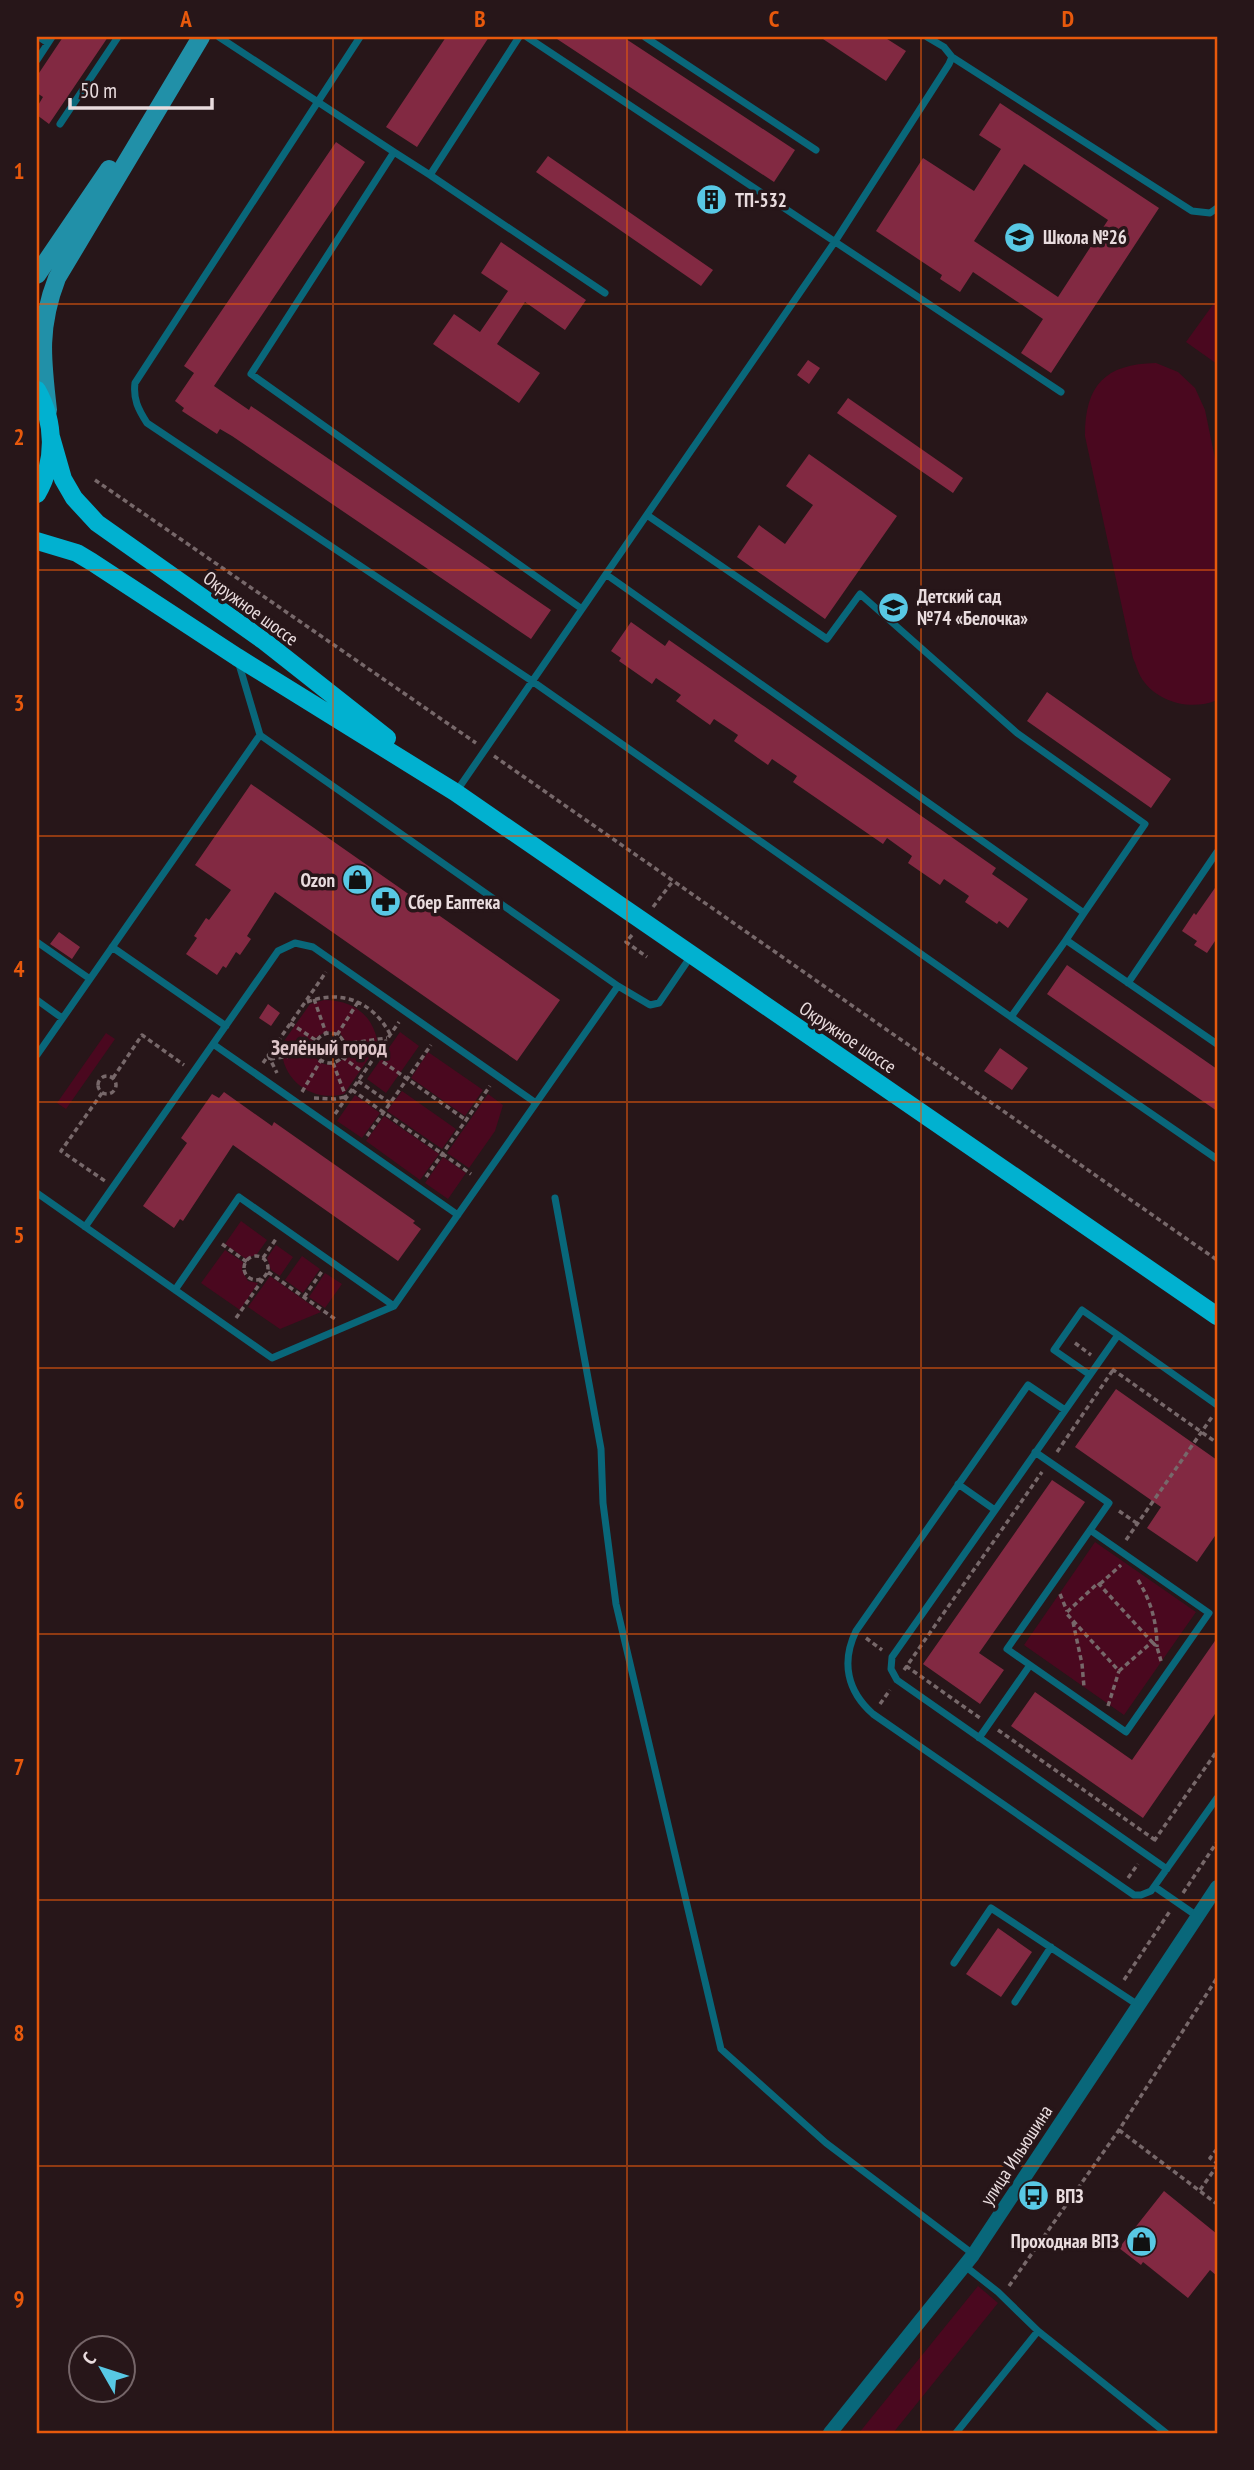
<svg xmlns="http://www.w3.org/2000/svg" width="1254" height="2470" font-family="'PT Sans Narrow',sans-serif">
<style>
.green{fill:#4a081f;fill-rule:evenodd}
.building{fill:#822942;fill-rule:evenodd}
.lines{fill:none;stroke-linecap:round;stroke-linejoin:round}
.path{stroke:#77686a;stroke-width:3.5;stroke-dasharray:5 3.5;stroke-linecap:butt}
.lane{stroke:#09677a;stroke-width:7}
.street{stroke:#09677a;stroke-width:14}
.secondary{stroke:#2190a8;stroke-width:18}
.primary{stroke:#01b1d0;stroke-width:18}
.grid{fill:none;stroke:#e8590c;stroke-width:2;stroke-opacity:0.55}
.labels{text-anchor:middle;stroke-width:7;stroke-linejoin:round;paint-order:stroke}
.poi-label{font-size:19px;font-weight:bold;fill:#e9dcde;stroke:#271619;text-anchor:start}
.street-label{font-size:19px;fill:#e9dcde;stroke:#271619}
.neighbourhood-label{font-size:21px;font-weight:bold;fill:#ddc4c8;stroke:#271619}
.neatline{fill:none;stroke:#e8590c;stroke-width:2.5}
.grid-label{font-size:23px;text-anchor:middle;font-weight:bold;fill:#e8590c}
</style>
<rect width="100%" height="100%" fill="#271619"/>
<path class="green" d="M 1217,299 L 1217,364 L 1186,342 Z
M 1156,363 L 1178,372 L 1195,388 L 1205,410 L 1217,468 L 1217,700 C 1192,711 1158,703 1142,679 C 1138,673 1136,664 1133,658 L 1085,436 C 1085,385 1105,364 1156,363 Z
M 324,1000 C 353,1000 374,1015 378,1045 L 344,1094 C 311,1103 279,1078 282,1044 L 310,1004 ZM 327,1031 L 340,1033 L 348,1045 L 345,1058 L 333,1066 L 320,1063 L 312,1052 L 315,1038 Z
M 400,1032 L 419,1046 L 386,1093 L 367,1079 Z
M 106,1033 L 115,1039 L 66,1109 L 57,1103 Z
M 428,1052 L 483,1090 L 465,1116 L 411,1078 Z
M 402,1091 L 456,1129 L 442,1149 L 387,1111 Z
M 488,1094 L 503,1105 L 495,1131 L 469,1168 L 447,1153 Z
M 355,1095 L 380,1113 L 362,1138 L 337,1121 Z
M 384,1116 L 439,1154 L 420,1180 L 366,1141 Z
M 443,1157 L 466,1173 L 448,1199 L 425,1183 Z
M 241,1221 L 267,1240 L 257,1254 L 246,1259 L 225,1244 Z
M 276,1245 L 293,1257 L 280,1276 L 271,1270 L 267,1258 Z
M 225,1250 L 243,1262 L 242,1270 L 248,1281 L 258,1283 L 240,1310 L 201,1283 Z
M 302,1256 L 320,1269 L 303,1293 L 285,1280 Z
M 325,1273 L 342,1284 L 325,1308 L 309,1297 Z
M 270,1276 L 321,1312 L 280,1329 L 248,1307 Z
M 1095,1542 L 1196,1612 L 1124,1715 L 1024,1645 Z
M 978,2286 L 998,2303 L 893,2433 L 859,2433 Z"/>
<path class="building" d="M 63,37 L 108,37 L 49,124 L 37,115 L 37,107 L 43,97 L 37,93 L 37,76 Z
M 446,37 L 489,37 L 417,147 L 386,127 Z
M 554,37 L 623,37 L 795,150 L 774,182 Z
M 820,37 L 884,37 L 906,51 L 886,81 Z
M 1000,103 L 1159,208 L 1051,373 L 1021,353 L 1043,319 L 973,272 L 960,292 L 940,279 L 942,275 L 876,231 L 923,158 L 974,191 L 1001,149 L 979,135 ZM 1024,164 L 1108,220 L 1058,297 L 974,241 Z
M 336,142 L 365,162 L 214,386 L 249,410 L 251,406 L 551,610 L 531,639 L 232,436 L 220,429 L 217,434 L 182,411 L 184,408 L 175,401 L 194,373 L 184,366 Z
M 548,156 L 713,270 L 701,286 L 536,172 Z
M 501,242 L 586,300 L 565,330 L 525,302 L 497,344 L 540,373 L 519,403 L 433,344 L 454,314 L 480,332 L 508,291 L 481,273 Z
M 808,360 L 820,368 L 809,384 L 797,375 Z
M 848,398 L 963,478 L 953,493 L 837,413 Z
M 809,454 L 897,516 L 825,619 L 737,557 L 759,525 L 785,544 L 813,505 L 786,486 Z
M 631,622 L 665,646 L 669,640 L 996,868 L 992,874 L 1028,899 L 1008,928 L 999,921 L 997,924 L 965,902 L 969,896 L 944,879 L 940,885 L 908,863 L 912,856 L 887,838 L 883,844 L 793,782 L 797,776 L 772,759 L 768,765 L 734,741 L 738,735 L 714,719 L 710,725 L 676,701 L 681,695 L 656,678 L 652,684 L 619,661 L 621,658 L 611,651 Z
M 1047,692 L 1171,779 L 1151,808 L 1027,721 Z
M 251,784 L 560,1000 L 517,1061 L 275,892 L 247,936 L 251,939 L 240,955 L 236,952 L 226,968 L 223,966 L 217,975 L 186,954 L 197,938 L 194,936 L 206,918 L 209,920 L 231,890 L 195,865 Z
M 1217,885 L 1217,938 L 1207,953 L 1194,945 L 1197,941 L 1182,931 L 1194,913 L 1196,915 Z
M 59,932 L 80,947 L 72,959 L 50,944 Z
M 1067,965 L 1217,1069 L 1217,1111 L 1047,994 Z
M 268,1004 L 280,1013 L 271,1026 L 259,1018 Z
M 1000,1048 L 1028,1068 L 1012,1090 L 984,1071 Z
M 224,1092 L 272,1126 L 274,1122 L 415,1221 L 413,1223 L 421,1229 L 398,1261 L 233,1145 L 183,1221 L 180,1219 L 174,1228 L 143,1206 L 187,1143 L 181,1138 L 212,1094 L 219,1098 Z
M 1116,1389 L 1217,1460 L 1217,1533 L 1197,1562 L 1147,1528 L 1161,1507 L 1075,1447 Z
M 1052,1480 L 1085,1502 L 979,1653 L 1004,1670 L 980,1704 L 923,1664 Z
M 1217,1638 L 1217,1711 L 1143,1818 L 1011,1726 L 1035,1692 L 1132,1760 Z
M 998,1928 L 1032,1952 L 1001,1997 L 966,1974 Z
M 1164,2191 L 1217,2234 L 1217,2276 L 1210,2270 L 1188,2298 L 1143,2262 L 1141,2265 L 1119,2248 Z"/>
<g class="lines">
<path class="path" d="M 95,480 L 476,743
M 494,756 L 1217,1260
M 653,907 L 673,881
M 632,935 L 626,942 L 647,957
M 314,999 L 326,1033
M 307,1002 C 342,989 373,1002 390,1034
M 290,1023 L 317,1041
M315 1048a15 15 0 1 1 30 0a15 15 0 1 1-30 0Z
M 337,1035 L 358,1002
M 344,1044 L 387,1038
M 268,1055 L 277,1073
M 342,1057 L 363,1072
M 376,1057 L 466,1120
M 270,1059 L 316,1052
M 263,1063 L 326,972
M 333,1063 L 346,1097
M98 1085a9 9 0 1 1 18 0a9 9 0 1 1-18 0Z
M 113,1078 L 142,1035 L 184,1065
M 358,1081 L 390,1103
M 352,1090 L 471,1174
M 302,1092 L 321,1060
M 102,1093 L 61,1151 L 105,1181
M 314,1098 L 335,1099 L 345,1097
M 335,1114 L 399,1022
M 367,1136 L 431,1045
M 426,1177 L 490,1086
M 222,1244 L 247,1262
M244 1268a12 12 0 1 1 24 0a12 12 0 1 1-24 0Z
M 263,1258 L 276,1239
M 268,1272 L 335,1319
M 304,1297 L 323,1270
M 236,1318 L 263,1279
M 1075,1343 L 1091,1355
M 1112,1369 L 1217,1443
M 1057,1452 L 1113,1370
M 1119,1511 L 1138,1524
M 1126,1540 L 1212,1417
M 1138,1580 C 1151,1601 1157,1623 1157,1647
M 1098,1583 L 1152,1642 L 1119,1671 L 1066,1613 Z
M 1100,1584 L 1121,1565
M 1060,1594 L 1067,1611
M 1073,1622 L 1082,1664 L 1084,1687
M 866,1638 L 882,1650
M 1152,1642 L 1157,1647 L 1161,1661
M 906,1666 L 980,1718
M 904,1670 L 1042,1472
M 880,1704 L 890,1690
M 1108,1706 L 1119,1671
M 998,1730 L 1155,1840
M 1154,1841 L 1217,1751
M 1128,1878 L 1138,1864
M 1183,1893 L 1217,1842
M 1124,1980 L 1170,1911
M 1119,2130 L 1217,2204
M 1217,2149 L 1210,2158 L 1217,2163
M 1200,2190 L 1217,2166
M 1009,2286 L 1119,2130 L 1217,1978"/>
<path class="lane" d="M 39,37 L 48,43
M 219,37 L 394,152 L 251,374 L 582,609 L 456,792
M 360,37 L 135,383 C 133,399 138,409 147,423 L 532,681 L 1011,1017 L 1066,940 L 1217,1044
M 527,37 L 1061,392
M 645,37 L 816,150
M 952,57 L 1192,211 L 1210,213 L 1217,208
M 37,60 L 52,37
M 60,124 L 118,37
M 394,152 L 430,175 L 519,37
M 430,175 L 605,293
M 647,515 L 827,639 L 860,594 L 1017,733 L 1145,824 L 1084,913
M 607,575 L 1084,913 L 1066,940
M 582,609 L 836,240 L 949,64 L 952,57 L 944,47 L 927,37
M 238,661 L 260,735 L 618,986 L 650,1005 L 659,1003 L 691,956
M 37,942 L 90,979
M 112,947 L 226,1026
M 1128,983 L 1217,852
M 37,1000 L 62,1018
M 1011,1017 L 1217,1159
M 213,1044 L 458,1215
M 37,1055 L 260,735
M 37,1193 L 272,1358 L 394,1306 L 618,986
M 555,1198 L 601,1449 L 603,1503 L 616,1604 L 721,2049 L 826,2143 L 973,2254
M 85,1227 L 278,951 L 295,943 L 313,947 L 536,1103
M 175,1290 L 239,1197 L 394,1306
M 1090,1375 L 1054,1350 L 1082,1310 L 1118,1335
M 1065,1410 L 1028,1385 L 856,1631 C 841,1662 847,1691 873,1714 L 1134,1895 L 1141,1895 L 1151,1891 L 1217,1798
M 958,1484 L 995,1510
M 1030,1665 L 1007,1649 L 1109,1503 L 1035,1452
M 979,1738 L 1030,1665 L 1126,1732 L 1209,1613 L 1090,1530
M 1167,1869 L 897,1680 L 891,1669 L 892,1657 L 1118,1335 L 1217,1405
M 1155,1887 L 1197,1916
M 954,1963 L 991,1908 L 1138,2005
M 1015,2002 L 1051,1947
M 965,2266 L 998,2292 L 1038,2331 L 1166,2433
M 956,2433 L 1038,2331"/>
<path class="street" d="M 830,2433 L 973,2255 L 1217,1887"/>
<path class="secondary" d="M 37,275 L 109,169
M 48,410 C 42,359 38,327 57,278 L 201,37"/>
<path class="primary" d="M 37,390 C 55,422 56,461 37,494
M 51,437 L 63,479 L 74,498 L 97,523 L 264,641 L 387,738
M 37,541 L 77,553 L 92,562 L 237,657 L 455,792 L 1217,1316"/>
</g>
<path class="grid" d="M 333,37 L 333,2433M 627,37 L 627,2433M 921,37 L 921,2433M 37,304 L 1217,304M 37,570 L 1217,570M 37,836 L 1217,836M 37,1102 L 1217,1102M 37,1368 L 1217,1368M 37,1634 L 1217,1634M 37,1900 L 1217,1900M 37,2166 L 1217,2166"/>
<defs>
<symbol id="building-disc" viewBox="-11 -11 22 22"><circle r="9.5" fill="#58c8e4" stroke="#271619"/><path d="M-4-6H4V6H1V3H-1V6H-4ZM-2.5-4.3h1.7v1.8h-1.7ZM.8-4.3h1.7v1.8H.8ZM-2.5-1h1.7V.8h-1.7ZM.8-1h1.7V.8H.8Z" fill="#111"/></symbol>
<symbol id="school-disc" viewBox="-11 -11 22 22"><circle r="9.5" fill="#58c8e4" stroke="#271619"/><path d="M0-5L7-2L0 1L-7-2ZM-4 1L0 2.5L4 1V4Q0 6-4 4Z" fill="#111"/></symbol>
<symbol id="shop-disc" viewBox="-11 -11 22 22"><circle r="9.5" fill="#58c8e4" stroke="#271619"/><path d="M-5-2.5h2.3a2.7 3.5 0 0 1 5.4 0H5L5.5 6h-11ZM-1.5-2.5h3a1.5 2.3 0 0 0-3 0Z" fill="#111"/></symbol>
<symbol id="pharmacy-disc" viewBox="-11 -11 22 22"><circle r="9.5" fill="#58c8e4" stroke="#271619"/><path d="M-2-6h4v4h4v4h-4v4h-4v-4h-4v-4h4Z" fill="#111"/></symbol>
<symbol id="bus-disc" viewBox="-11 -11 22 22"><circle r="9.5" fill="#58c8e4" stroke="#271619"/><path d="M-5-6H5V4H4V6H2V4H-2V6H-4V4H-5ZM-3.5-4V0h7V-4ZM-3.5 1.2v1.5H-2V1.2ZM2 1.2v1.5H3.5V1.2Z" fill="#111"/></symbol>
</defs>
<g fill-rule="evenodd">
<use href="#building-disc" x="694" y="182" width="35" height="35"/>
<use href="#school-disc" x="1002" y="220" width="35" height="35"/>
<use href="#school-disc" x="876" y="590" width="35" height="35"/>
<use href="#shop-disc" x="340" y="862" width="35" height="35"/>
<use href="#pharmacy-disc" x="368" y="884" width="35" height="35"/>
<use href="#bus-disc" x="1016" y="2178" width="35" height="35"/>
<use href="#shop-disc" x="1124" y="2224" width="35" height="35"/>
</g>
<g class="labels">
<g class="poi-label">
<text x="735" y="207">ТП-532</text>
<text x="1043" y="244">Школа №26</text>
<text x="917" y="603">Детский сад<tspan x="917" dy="22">№74 «Белочка»</tspan></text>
<text x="335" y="887" text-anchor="end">Ozon</text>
<text x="408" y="909">Сбер Еаптека</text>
<text x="1056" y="2203">ВПЗ</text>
<text x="1119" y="2248" text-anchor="end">Проходная ВПЗ</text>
</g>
<g class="street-label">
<text transform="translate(251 608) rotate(36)" y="7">Окружное шоссе</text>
<text transform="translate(848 1037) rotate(34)" y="7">Окружное шоссе</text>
<text transform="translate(1016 2155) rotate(-57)" y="7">улица Ильюшина</text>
</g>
<g class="neighbourhood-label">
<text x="329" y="1055">Зелёный город</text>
</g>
</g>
<rect width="1254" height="2470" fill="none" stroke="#271619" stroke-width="77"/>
<g transform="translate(102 2369) rotate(309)"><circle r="33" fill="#271619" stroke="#756568" stroke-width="2"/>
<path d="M0-5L12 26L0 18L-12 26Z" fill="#58c8e4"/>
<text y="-10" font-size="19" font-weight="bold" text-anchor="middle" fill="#e9dcde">С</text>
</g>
<path d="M70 98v10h142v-10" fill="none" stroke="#e9dcde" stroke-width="3.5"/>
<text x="80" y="98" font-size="21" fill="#e9dcde" stroke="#271619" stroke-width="5" paint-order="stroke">50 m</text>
<rect x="38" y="38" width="1178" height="2394" class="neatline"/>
<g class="grid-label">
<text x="186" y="27">A</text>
<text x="480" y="27">B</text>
<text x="774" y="27">C</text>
<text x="1068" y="27">D</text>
<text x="19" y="179">1</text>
<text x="19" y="445">2</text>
<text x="19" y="711">3</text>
<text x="19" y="977">4</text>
<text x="19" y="1243">5</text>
<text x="19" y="1509">6</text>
<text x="19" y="1775">7</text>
<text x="19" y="2041">8</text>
<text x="19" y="2307">9</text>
</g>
</svg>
